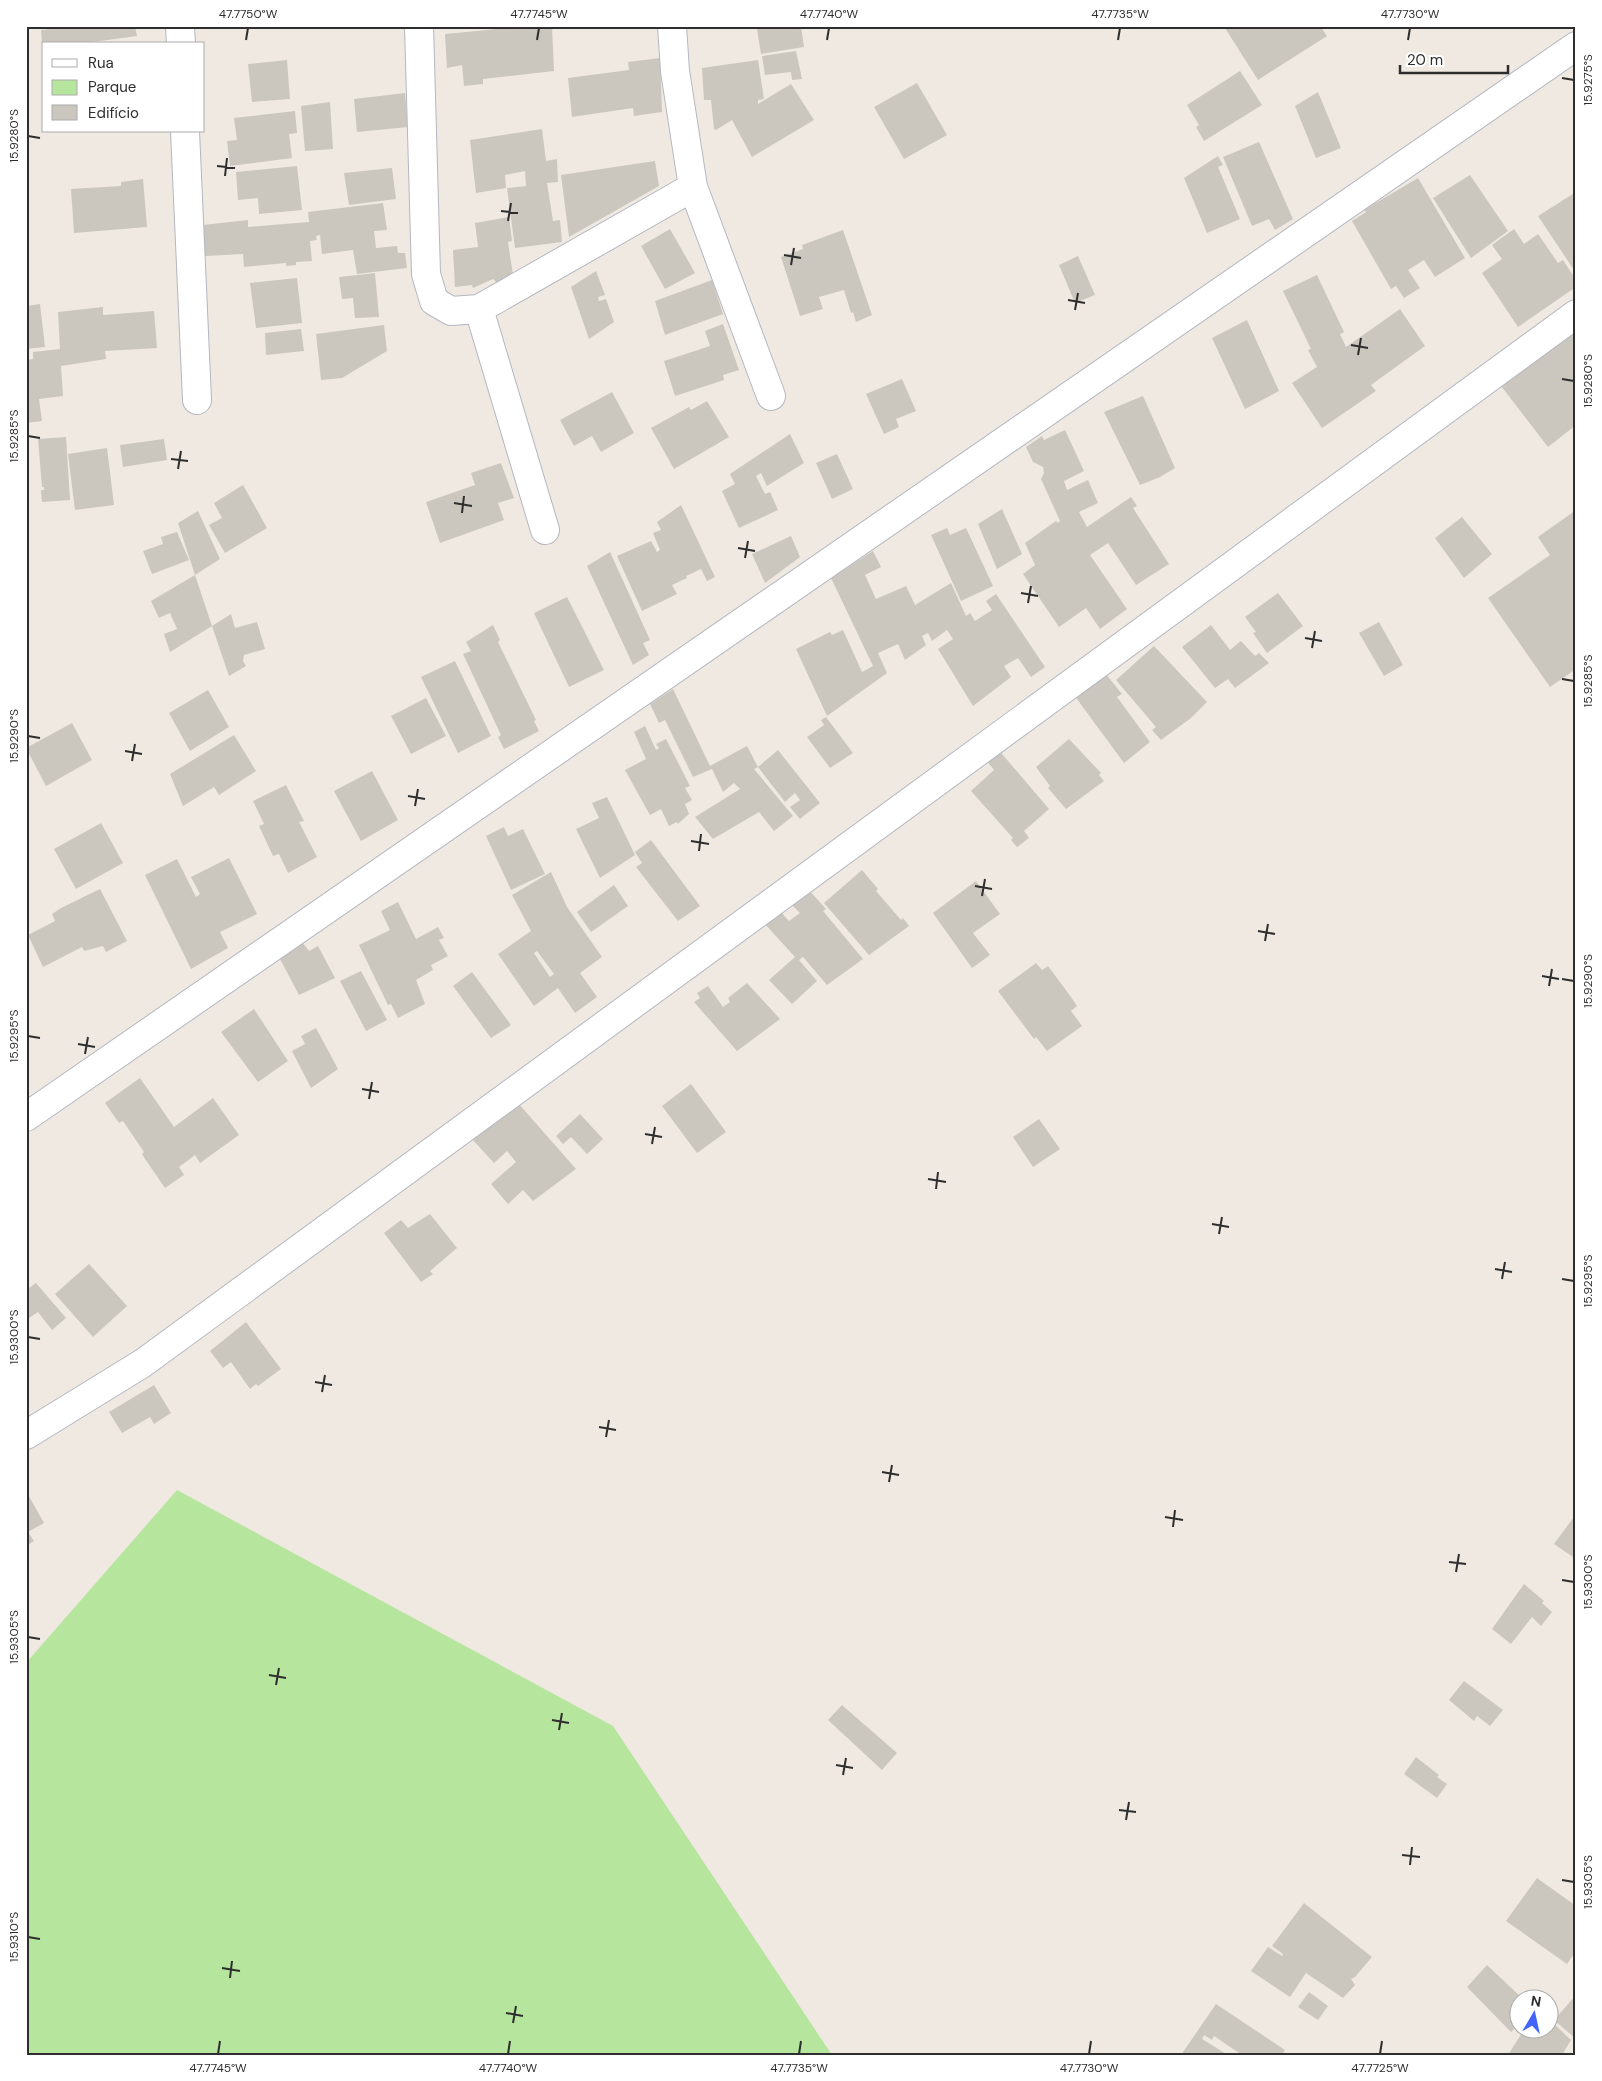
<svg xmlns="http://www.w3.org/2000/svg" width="1602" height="2081" font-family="'DM Sans',sans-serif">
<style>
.green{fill:#b6e59e}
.building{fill:#cbc7bf;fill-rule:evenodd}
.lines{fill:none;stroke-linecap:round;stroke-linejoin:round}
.minor-casing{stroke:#b4b7c1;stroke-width:30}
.minor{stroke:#fff;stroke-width:28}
.ticks{fill:none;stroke:#2e2e2e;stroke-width:2}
.neatline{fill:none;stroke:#2e2e2e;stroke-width:2}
.ticks-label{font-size:12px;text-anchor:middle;fill:#2e2e2e}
</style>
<rect width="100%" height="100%" fill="#efe9e1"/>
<path class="green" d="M 177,1490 L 613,1726 L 832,2055 L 26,2055 L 26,1663 Z"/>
<path class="building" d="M 50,26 L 135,26 L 137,36 L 78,44 L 42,44 L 41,30 L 50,29 Z
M 527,26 L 552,26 L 554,71 L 483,79 L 483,84 L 464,86 L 462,65 L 447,68 L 445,34 Z
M 778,26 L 801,26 L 804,47 L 761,54 L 757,29 Z
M 1227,26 L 1320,26 L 1327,36 L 1258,80 L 1225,28 Z
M 796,51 L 802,79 L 792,80 L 791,72 L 765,75 L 762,56 Z
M 660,58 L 662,112 L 634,116 L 633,108 L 572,117 L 568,78 L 629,70 L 628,62 Z
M 287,60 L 290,99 L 252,102 L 248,64 Z
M 758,60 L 764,99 L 758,100 L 758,104 L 791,84 L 814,120 L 752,157 L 732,120 L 716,130 L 714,129 L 711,100 L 704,100 L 702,68 Z
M 1240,71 L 1262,105 L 1204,141 L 1196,127 L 1199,125 L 1187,105 Z
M 917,83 L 947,135 L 904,159 L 874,107 Z
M 1318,92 L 1341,148 L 1316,158 L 1295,106 Z
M 405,93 L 408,127 L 357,132 L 354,99 Z
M 330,102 L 333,149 L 305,151 L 301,106 Z
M 295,111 L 297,133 L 289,134 L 292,158 L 230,166 L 227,141 L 237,140 L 234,118 Z
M 542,129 L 546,161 L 557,159 L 558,182 L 547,183 L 553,221 L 560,220 L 562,242 L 515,248 L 507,188 L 526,186 L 525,171 L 505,175 L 506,188 L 476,193 L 470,140 Z
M 1259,142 L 1293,219 L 1275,230 L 1269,219 L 1252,226 L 1223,157 Z
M 1218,156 L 1223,165 L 1218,167 L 1240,219 L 1207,233 L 1184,178 Z
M 655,161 L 659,186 L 569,237 L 561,175 Z
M 297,166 L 302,210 L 259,214 L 258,198 L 238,200 L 236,172 Z
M 392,168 L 396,199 L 349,205 L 344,173 Z
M 1470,175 L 1508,231 L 1471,258 L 1433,198 Z
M 1418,178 L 1465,258 L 1435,277 L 1424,260 L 1408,270 L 1420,288 L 1404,298 L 1396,286 L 1391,289 L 1352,221 L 1366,212 L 1364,210 Z
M 143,179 L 147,227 L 74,233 L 71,189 L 121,186 L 121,182 Z
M 1576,192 L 1576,273 L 1538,216 Z
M 383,203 L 387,230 L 374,231 L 376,248 L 397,246 L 398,253 L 405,253 L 407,268 L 357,274 L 353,250 L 322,254 L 320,235 L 316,236 L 317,240 L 310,241 L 312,261 L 296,262 L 296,265 L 286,266 L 286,263 L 244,267 L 243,254 L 205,256 L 203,225 L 248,220 L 248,227 L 309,222 L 308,212 Z
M 509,217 L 512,241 L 508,242 L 513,275 L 497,283 L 493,279 L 473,288 L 472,285 L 455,287 L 453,250 L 478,247 L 475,223 Z
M 670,229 L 695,273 L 665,289 L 641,246 Z
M 1514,229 L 1524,244 L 1538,234 L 1558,263 L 1563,260 L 1576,280 L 1576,287 L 1518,327 L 1482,273 L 1502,259 L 1492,245 Z
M 843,230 L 872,315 L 856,322 L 853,312 L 851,313 L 844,290 L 819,297 L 823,309 L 800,316 L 781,257 L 803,249 L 802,245 Z
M 1078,256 L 1095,295 L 1075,303 L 1059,265 Z
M 596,271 L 605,295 L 598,297 L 599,301 L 606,299 L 614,322 L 589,339 L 571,287 Z
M 375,273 L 379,317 L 355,318 L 353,298 L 342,299 L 339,277 Z
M 1317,275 L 1344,332 L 1340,334 L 1346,347 L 1400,309 L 1425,346 L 1371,385 L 1376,391 L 1322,428 L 1292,383 L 1317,367 L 1308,350 L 1311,349 L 1283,291 Z
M 297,278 L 302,323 L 256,328 L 250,283 Z
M 712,280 L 723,314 L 665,335 L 655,301 Z
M 40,304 L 45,347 L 26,349 L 26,306 Z
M 103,307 L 103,315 L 154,311 L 157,348 L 105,351 L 106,359 L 61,366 L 63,396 L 39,399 L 42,421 L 26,423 L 26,360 L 33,359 L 33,352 L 60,349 L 58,312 Z
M 1247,320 L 1279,391 L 1245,409 L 1212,338 Z
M 723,324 L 739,370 L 723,375 L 724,380 L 675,396 L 664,361 L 710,346 L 705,331 Z
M 384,325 L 387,351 L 342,378 L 321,380 L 316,334 Z
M 1576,328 L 1576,357 L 1573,359 L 1576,364 L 1576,425 L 1548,447 L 1501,386 L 1561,342 L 1559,339 Z
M 301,329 L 304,351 L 266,355 L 265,333 Z
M 902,379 L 916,411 L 896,419 L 899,427 L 884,434 L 866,394 Z
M 612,392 L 634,433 L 601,452 L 592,436 L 574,446 L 560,420 Z
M 1143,396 L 1175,468 L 1160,477 L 1140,485 L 1104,412 Z
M 707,401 L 729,437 L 674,469 L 651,428 L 689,407 L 691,410 Z
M 1065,430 L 1084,471 L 1064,481 L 1067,490 L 1088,480 L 1098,503 L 1079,512 L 1087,527 L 1131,497 L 1137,506 L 1133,508 L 1169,564 L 1136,585 L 1108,543 L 1090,555 L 1127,609 L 1100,629 L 1086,608 L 1059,627 L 1023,574 L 1035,565 L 1025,543 L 1056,521 L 1058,523 L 1060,521 L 1041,479 L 1044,473 L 1043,467 L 1033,462 L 1026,447 L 1042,436 L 1044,440 Z
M 790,434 L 804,463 L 767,486 L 761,473 L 756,476 L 765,494 L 770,492 L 778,510 L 739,528 L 722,491 L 735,484 L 730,474 Z
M 66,437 L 70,500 L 42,502 L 41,490 L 44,490 L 44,487 L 42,487 L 38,439 Z
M 164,439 L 167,460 L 123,467 L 120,445 Z
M 107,448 L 114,505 L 75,510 L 68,454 Z
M 837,454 L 853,489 L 832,499 L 816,463 Z
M 501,463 L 514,498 L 498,503 L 504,520 L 440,543 L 426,502 L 475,485 L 471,473 Z
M 243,485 L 267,528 L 225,553 L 209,525 L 222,518 L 214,503 Z
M 681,505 L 715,577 L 707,581 L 701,569 L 686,576 L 687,578 L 672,585 L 677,594 L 642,611 L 617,556 L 651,541 L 657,552 L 660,550 L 653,533 L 661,530 L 657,522 Z
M 1002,509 L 1022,554 L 997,569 L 978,524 Z
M 1576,510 L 1576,669 L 1550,687 L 1488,598 L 1550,555 L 1538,537 Z
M 198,511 L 220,559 L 195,575 L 212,626 L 170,652 L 164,634 L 177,629 L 170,613 L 159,618 L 151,601 L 195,575 L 178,523 Z
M 1462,517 L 1492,554 L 1464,578 L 1435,538 Z
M 947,528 L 950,535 L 966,528 L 993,586 L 961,601 L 931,535 Z
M 177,532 L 189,560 L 152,574 L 143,551 L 163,544 L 161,537 Z
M 791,536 L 800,557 L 765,583 L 752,554 Z
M 873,551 L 881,567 L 865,575 L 876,599 L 906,586 L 915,605 L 951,583 L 966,616 L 970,613 L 975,621 L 992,610 L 986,601 L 996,594 L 1045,667 L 1031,677 L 1018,658 L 1004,666 L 1011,677 L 973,706 L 938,649 L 953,639 L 947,630 L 932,641 L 928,633 L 922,636 L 926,645 L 905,660 L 898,644 L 878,653 L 887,673 L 827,716 L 796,649 L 830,632 L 832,635 L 843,630 L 862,672 L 873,666 L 831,578 Z
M 610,552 L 650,640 L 643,643 L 649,655 L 633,665 L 587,566 Z
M 1278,593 L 1303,626 L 1267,653 L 1253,633 L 1256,632 L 1245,617 Z
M 567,597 L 604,670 L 569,687 L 534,613 Z
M 231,614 L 235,628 L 257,622 L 265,649 L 244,655 L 243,661 L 246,666 L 229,676 L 212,626 Z
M 1379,622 L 1403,665 L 1384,676 L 1359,633 Z
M 493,625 L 500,640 L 498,642 L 536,720 L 534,721 L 539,731 L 504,749 L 498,737 L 501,735 L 463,654 L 471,651 L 466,642 Z
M 1211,625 L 1230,650 L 1241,641 L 1255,656 L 1259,653 L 1269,663 L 1235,688 L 1228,679 L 1215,688 L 1182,647 Z
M 1154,646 L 1207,702 L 1191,718 L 1161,740 L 1152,730 L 1156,727 L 1116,680 Z
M 455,661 L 491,736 L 458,753 L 421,677 Z
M 1105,673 L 1122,694 L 1117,697 L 1150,742 L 1124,763 L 1074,695 Z
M 673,689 L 710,766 L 747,746 L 758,767 L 754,769 L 793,816 L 774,831 L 759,812 L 713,839 L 695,817 L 740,789 L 734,783 L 723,792 L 712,769 L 693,777 L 665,720 L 659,723 L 650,704 Z
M 208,690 L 229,727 L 190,751 L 169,713 Z
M 426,698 L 446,736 L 411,754 L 391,716 Z
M 826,717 L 853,753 L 830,768 L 807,737 L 824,725 L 821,720 Z
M 72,723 L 92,760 L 46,786 L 26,748 Z
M 645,726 L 656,750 L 659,748 L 656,744 L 666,739 L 690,786 L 685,788 L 692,800 L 685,804 L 689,814 L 678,824 L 677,822 L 669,826 L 661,809 L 650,815 L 625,770 L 646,759 L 634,732 Z
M 234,735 L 256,771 L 219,795 L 214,787 L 183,806 L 170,774 Z
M 1069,739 L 1101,773 L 1099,775 L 1104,781 L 1066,809 L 1048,788 L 1050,786 L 1036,767 Z
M 997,748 L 1049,809 L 1024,831 L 1029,838 L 1017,847 L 1011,840 L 1013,838 L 971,791 L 994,770 L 985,759 Z
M 778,750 L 820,803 L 800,819 L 790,807 L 800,800 L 795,793 L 785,802 L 758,767 Z
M 372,771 L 398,820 L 361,841 L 334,791 Z
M 286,785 L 304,821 L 299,822 L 317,857 L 288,873 L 279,854 L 273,856 L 259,826 L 264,824 L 253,801 Z
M 607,797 L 635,855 L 600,878 L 576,829 L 599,818 L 592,803 Z
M 101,823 L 123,863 L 76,889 L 54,849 Z
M 504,827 L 508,836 L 523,829 L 545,874 L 511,890 L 486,836 Z
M 651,840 L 700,906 L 678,921 L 636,867 L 642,863 L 635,852 Z
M 229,858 L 257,914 L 220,932 L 228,948 L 191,969 L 145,875 L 177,859 L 196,897 L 200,894 L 191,877 Z
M 862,870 L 878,889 L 876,891 L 901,920 L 903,918 L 909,926 L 869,955 L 824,903 Z
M 551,872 L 567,907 L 602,957 L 580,973 L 597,997 L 575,1013 L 558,988 L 534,1006 L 498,954 L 531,931 L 512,895 ZM 537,951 L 554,974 L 550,977 L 534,953 Z
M 976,881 L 1000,914 L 973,933 L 990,955 L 972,968 L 933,913 Z
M 614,885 L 628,906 L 591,932 L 577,912 Z
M 807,888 L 826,909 L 823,911 L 863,959 L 827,985 L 803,957 L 799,960 L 817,981 L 792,1004 L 769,980 L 795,957 L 764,923 L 780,911 L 789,921 L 800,913 L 791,904 Z
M 100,889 L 127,941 L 106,952 L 103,946 L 84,951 L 82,947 L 43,967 L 28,935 L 55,921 L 52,914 L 61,908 Z
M 398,902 L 416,939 L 438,927 L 444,938 L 439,940 L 448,956 L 431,965 L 433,970 L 416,980 L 425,1004 L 398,1018 L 391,1004 L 388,1005 L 359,945 L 390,930 L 381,911 Z
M 303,943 L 309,951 L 318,946 L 335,978 L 299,995 L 280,959 Z
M 1036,963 L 1042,970 L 1048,966 L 1071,997 L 1077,1006 L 1071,1011 L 1082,1026 L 1047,1051 L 1036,1037 L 1034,1039 L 998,991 Z
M 361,971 L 387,1020 L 366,1031 L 340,981 Z
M 472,972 L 511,1025 L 491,1038 L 453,986 Z
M 747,983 L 780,1019 L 737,1051 L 694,1002 L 700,998 L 697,993 L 708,986 L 723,1007 L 730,1002 L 728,998 Z
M 254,1009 L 288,1061 L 258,1082 L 221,1032 Z
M 316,1028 L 338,1069 L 311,1088 L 292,1051 L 305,1044 L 301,1036 Z
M 140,1078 L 174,1127 L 213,1098 L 239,1135 L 200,1163 L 195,1155 L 179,1167 L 184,1175 L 165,1188 L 145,1159 L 142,1154 L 144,1152 L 123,1121 L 119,1123 L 105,1103 Z
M 691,1084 L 726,1132 L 697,1153 L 662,1106 Z
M 518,1103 L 576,1169 L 533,1201 L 523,1190 L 508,1204 L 491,1184 L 516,1162 L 507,1151 L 494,1163 L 472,1139 Z
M 580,1114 L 603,1139 L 587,1154 L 571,1137 L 563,1144 L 556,1136 Z
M 1039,1119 L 1060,1149 L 1033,1167 L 1013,1137 Z
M 430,1214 L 457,1248 L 430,1271 L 433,1274 L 421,1282 L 384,1233 L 401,1220 L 408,1228 Z
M 89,1264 L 127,1306 L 93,1337 L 55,1294 Z
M 36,1283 L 66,1318 L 52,1330 L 38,1312 L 26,1320 L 26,1290 Z
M 246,1322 L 281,1369 L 258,1386 L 256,1384 L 250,1389 L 231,1362 L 223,1368 L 210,1351 Z
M 154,1385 L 171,1413 L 154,1424 L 150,1417 L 122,1433 L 109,1412 Z
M 26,1491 L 44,1523 L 28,1532 L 34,1541 L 26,1546 Z
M 1576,1514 L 1576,1559 L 1554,1544 Z
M 1524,1584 L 1544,1601 L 1542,1603 L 1552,1612 L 1541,1626 L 1532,1617 L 1511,1644 L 1492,1629 Z
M 1464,1681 L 1503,1710 L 1490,1726 L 1477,1716 L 1474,1721 L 1449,1700 Z
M 842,1705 L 897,1753 L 882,1770 L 828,1720 Z
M 1416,1757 L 1439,1775 L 1437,1777 L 1447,1784 L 1437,1798 L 1404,1774 Z
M 1537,1878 L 1576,1906 L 1576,1951 L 1567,1964 L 1506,1921 Z
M 1304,1903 L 1372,1957 L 1355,1977 L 1351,1979 L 1355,1985 L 1343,1998 L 1306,1973 L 1290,1997 L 1251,1971 L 1268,1947 L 1282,1956 L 1283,1954 L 1272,1946 Z
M 1487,1965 L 1522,1998 L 1520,1998 L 1520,2023 L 1511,2032 L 1467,1987 Z
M 1309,1992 L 1328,2006 L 1318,2020 L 1298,2007 Z
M 1576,1995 L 1576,2039 L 1554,2020 Z
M 1216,2004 L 1285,2050 L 1282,2055 L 1242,2055 L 1214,2036 L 1212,2040 L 1204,2035 L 1202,2039 L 1228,2055 L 1181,2055 Z
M 1550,2020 L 1571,2040 L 1562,2055 L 1508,2055 L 1525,2028 L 1550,2028 Z"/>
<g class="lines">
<defs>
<path id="minor" d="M 180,26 L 181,44
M 419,26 L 426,274 L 434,301 L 451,311 L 479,309 L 693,187
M 672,26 L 675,71 L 693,187 L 771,396
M 185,131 L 197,400
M 479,309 L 545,530
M 26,1117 L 1576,46
M 26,1435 L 143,1363 L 1576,314"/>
</defs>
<use href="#minor" class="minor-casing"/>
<use href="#minor" class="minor"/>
</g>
<path class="ticks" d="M 246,40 L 248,28M 537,40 L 539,28M 827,40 L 829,28M 1118,40 L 1120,28M 1408,40 L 1410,28M 1562,78 L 1574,80M 28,136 L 40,138M 217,166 L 235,168M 225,176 L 227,158M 501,211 L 518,213M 508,221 L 511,203M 784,255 L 801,258M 791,265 L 794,248M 1068,300 L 1085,303M 1075,310 L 1078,293M 1351,345 L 1368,348M 1358,355 L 1361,338M 1562,379 L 1574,381M 28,436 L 40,438M 171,459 L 188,461M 178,469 L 181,451M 454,503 L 472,506M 462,513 L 464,496M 738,548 L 755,551M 745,558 L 748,541M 1021,593 L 1038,596M 1028,603 L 1031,586M 1305,638 L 1322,641M 1312,648 L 1315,631M 1562,679 L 1574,681M 28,736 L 40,738M 125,751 L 142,754M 132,761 L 135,744M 408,796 L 425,799M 415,806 L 418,789M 691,841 L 709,844M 699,851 L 701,834M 975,886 L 992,889M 982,896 L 985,879M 1258,931 L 1275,934M 1265,941 L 1268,924M 1542,976 L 1559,979M 1562,979 L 1574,981M 1549,986 L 1552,969M 28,1036 L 40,1038M 78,1044 L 95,1047M 85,1054 L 88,1037M 362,1089 L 379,1092M 369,1099 L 372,1082M 645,1134 L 662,1137M 652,1144 L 655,1127M 928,1179 L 946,1182M 936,1189 L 938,1172M 1212,1224 L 1229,1227M 1219,1234 L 1222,1217M 1495,1269 L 1512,1272M 1502,1279 L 1505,1262M 1562,1279 L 1574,1281M 28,1337 L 40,1339M 315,1382 L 332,1385M 322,1392 L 325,1375M 599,1427 L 616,1430M 606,1437 L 609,1420M 882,1472 L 899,1475M 889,1482 L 892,1465M 1165,1517 L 1183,1520M 1173,1527 L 1175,1510M 1449,1562 L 1466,1564M 1456,1572 L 1459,1554M 1562,1580 L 1574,1582M 28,1637 L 40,1639M 269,1675 L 286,1678M 276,1685 L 279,1668M 552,1720 L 569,1723M 559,1730 L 562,1713M 836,1765 L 853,1768M 843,1775 L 846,1758M 1119,1810 L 1136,1812M 1126,1820 L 1129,1802M 1402,1855 L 1420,1857M 1410,1865 L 1412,1847M 1562,1880 L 1574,1882M 28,1937 L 40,1939M 222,1968 L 240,1971M 230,1978 L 232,1961M 506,2013 L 523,2016M 513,2023 L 516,2006M 218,2054 L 220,2041M 508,2054 L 510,2041M 799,2054 L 801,2041M 1089,2054 L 1091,2041M 1380,2054 L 1382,2041"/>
<rect width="1602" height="2081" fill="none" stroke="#ffffff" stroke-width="55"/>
<rect x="42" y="42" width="162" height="90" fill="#ffffff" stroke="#ababab"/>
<rect x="52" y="59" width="25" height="8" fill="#ffffff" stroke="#ababab"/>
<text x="88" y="68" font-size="15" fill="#2e2e2e">Rua</text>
<rect x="52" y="80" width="25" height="15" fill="#b6e59e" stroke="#ababab"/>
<text x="88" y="92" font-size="15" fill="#2e2e2e">Parque</text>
<rect x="52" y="105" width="25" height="15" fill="#cbc7bf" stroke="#ababab"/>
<text x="88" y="118" font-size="15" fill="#2e2e2e">Edifício</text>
<g transform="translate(1534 2014) rotate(9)"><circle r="24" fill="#ffffff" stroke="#ababab"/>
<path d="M0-4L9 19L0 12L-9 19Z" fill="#4264fb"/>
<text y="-8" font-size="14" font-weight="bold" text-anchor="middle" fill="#2e2e2e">N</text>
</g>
<path d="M1400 65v8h108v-8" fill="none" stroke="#2e2e2e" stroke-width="2.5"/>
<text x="1407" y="65" font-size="15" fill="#2e2e2e" stroke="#ffffff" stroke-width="4" paint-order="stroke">20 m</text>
<rect x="28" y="28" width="1546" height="2026" class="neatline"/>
<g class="ticks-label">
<text x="248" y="18">47.7750°W</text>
<text x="539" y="18">47.7745°W</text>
<text x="829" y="18">47.7740°W</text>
<text x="1120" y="18">47.7735°W</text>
<text x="1410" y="18">47.7730°W</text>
<text transform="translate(1588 80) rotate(-90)" y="4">15.9275°S</text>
<text transform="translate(14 136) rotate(-90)" y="4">15.9280°S</text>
<text transform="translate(1588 381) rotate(-90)" y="4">15.9280°S</text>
<text transform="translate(14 436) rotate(-90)" y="4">15.9285°S</text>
<text transform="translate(1588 681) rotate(-90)" y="4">15.9285°S</text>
<text transform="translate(14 736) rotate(-90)" y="4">15.9290°S</text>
<text transform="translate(1588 981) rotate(-90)" y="4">15.9290°S</text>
<text transform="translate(14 1036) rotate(-90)" y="4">15.9295°S</text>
<text transform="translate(1588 1281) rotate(-90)" y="4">15.9295°S</text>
<text transform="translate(14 1337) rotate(-90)" y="4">15.9300°S</text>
<text transform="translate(1588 1582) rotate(-90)" y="4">15.9300°S</text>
<text transform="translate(14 1637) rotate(-90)" y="4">15.9305°S</text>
<text transform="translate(1588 1882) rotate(-90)" y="4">15.9305°S</text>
<text transform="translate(14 1937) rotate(-90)" y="4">15.9310°S</text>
<text x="218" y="2072">47.7745°W</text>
<text x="508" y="2072">47.7740°W</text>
<text x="799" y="2072">47.7735°W</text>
<text x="1089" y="2072">47.7730°W</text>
<text x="1380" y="2072">47.7725°W</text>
</g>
</svg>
